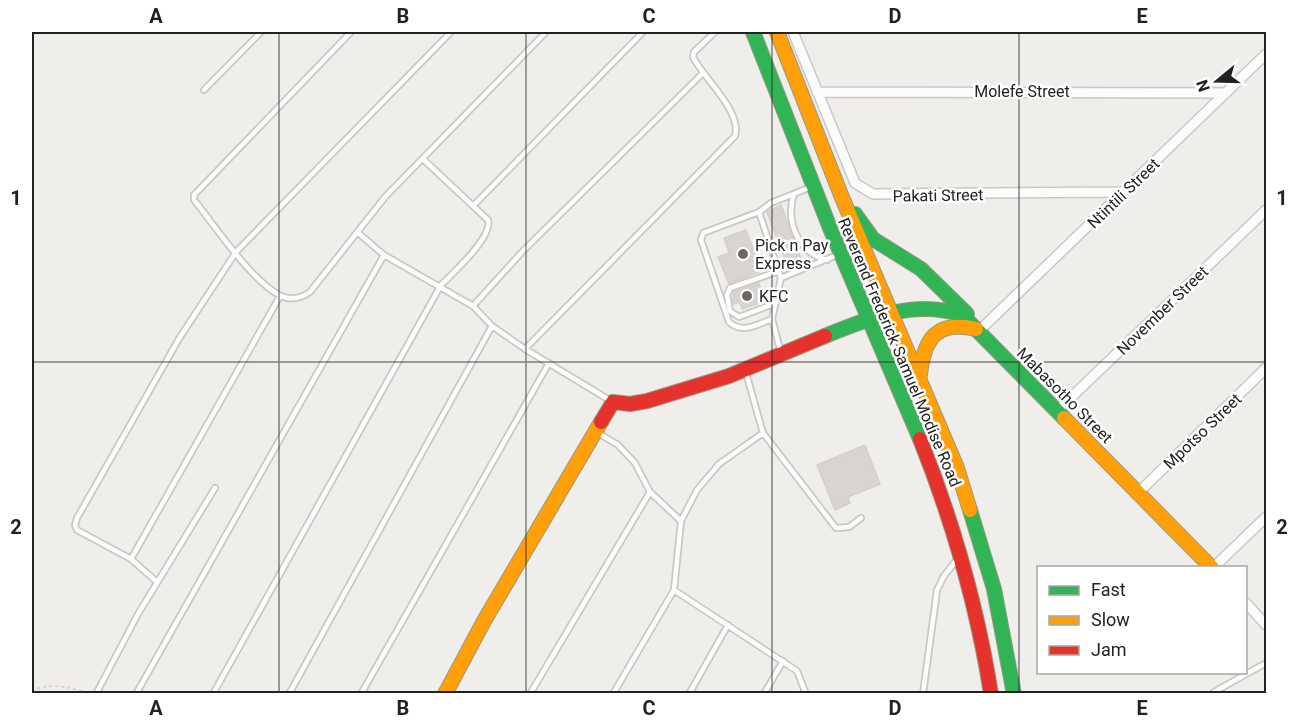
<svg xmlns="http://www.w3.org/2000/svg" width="1298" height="725" font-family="Roboto,sans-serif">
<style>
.building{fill:#d7d4d2;stroke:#d3d0cc;stroke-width:1.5}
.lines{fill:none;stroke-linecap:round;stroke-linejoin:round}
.lane-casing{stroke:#c9c8c7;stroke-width:8}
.street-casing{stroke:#c9c8c7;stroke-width:12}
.fast-casing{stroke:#999a82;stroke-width:16}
.slow-casing{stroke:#999a82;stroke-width:16}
.jam-casing{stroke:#999a82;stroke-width:16}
.path{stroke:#dccecd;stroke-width:2;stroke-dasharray:3 3;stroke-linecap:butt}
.lane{stroke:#fdfcfc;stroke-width:4.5}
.street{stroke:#fdfcfc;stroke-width:9}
.fast{stroke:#30b455;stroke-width:14}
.slow{stroke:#ff9f0a;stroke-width:14}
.jam{stroke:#e5322d;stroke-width:14}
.grid{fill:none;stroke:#222;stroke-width:1.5;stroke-opacity:0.55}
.poi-dot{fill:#6a6968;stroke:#fff;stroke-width:2}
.labels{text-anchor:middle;stroke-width:5;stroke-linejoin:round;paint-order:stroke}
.street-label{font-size:16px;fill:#222;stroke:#fff}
.poi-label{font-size:16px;fill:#222;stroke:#fff;text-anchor:start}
.neatline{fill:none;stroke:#222;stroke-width:2}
.grid-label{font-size:20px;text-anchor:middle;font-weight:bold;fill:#222}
</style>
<rect width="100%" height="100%" fill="#f0eeeb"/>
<path class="building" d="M 781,205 L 803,264 L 789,270 L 767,212 Z
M 746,230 L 761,271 L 729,284 L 718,257 L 729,253 L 724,238 Z
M 759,283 L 765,301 L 742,309 L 740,302 L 733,304 L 733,292 Z
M 865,445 L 880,484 L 848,497 L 850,503 L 835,510 L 817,465 Z"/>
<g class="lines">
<defs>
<path id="lane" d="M 351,32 L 194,195 L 194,200 C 216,227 250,279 279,295 C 290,301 301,298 310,292 L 385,197 L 546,32
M 204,90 L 261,32
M 794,194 C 785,221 798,253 827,260
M 473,206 L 643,32
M 759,212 L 703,233 L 701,240 L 729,322 C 743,334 756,325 772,319
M 357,232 L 384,255 L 473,306 L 492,326 L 525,349 L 611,401
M 781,278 L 837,255
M 776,303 L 739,317 L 730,311 L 727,295 L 730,288 L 779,271
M 473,306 L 522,252 L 703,73
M 525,349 L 735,136 C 742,111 704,79 693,57 L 694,52 L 715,32
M 781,353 L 772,319 L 781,278 L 759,212 L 771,203 L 811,187
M 598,433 L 618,445 L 635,463 L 650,492 L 681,521
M 763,433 L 836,528 L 849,527 L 861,518
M 131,559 L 280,296
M 157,582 L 131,559 L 77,530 L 75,525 L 77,518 L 180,337 L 236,252 L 451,32
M 674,590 L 797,671 L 806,694
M 1214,692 L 1266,663
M 96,694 L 138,614 L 215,488
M 136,694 L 384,255
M 213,694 L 441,285 C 453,273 493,237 488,220 L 423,159
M 289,694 L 492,326
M 361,694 L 549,363
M 530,694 L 650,492
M 613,694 L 674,590 L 681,521 L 697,490 L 719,464 L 763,433 L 746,373
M 689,694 L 728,625
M 764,694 L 783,661
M 923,694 L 937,590 L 944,576 L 959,557"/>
<path id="street" d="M 793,32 L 855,183 L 873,194 L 1123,192
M 817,92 L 1226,93
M 979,331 L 1266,54
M 1058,410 L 1266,210
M 1138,493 L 1266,368
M 1213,568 L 1266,517
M 1246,603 L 1266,625"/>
<path id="fast" d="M 753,32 L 830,228 L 920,439
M 855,214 L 873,239 L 921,269 L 967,314
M 825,336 C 869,318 915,299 962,315 L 1064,418
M 970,510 L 994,589 L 1014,694"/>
<path id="slow" d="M 777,32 L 841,195 L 957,468 L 970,510
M 920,375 C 924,338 937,320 976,329
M 1064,418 L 1212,568
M 445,694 L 484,621 L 601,422"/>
<path id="jam" d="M 601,422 L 613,402 L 630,404 L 647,401 L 729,376 L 825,336
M 920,439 C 953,522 977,605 991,694"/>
</defs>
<use href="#lane" class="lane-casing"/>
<use href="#street" class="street-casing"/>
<use href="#fast" class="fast-casing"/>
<use href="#slow" class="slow-casing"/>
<use href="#jam" class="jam-casing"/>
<path class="path" d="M 32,691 C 48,682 73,687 89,694"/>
<use href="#lane" class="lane"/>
<use href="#street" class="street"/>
<use href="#fast" class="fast"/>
<use href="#slow" class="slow"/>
<use href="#jam" class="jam"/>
</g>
<path class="grid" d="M 279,32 L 279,694M 526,32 L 526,694M 772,32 L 772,694M 1019,32 L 1019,694M 32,362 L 1266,362"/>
<g class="poi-dot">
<circle cx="743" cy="254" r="6"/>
<circle cx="747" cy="296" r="6"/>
</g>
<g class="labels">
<g class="street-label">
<text x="1022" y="97">Molefe Street</text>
<text transform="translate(1123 193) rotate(-44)" y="6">Ntintili Street</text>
<text transform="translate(938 195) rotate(-1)" y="6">Pakati Street</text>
<text transform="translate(1162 310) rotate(-44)" y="6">November Street</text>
<text transform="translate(900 352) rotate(67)" y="6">Reverend Frederick Samuel Modise Road</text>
<text transform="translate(1065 395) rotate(45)" y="6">Mabasotho Street</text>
<text transform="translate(1202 431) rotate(-44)" y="6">Mpotso Street</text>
</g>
<g class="poi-label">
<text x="755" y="251">Pick n Pay<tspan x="755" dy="18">Express</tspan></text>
<text x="759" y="302">KFC</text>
</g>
</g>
<rect width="1298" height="725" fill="none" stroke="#ffffff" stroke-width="66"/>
<rect x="1037" y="566" width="210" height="108" fill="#ffffff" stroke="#a7a7a7" stroke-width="1.5"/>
<rect x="1049" y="586" width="30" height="9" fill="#30b455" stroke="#a7a7a7" stroke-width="1.5"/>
<text x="1091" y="596" font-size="18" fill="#222222">Fast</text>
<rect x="1049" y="616" width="30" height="9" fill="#ff9f0a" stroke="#a7a7a7" stroke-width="1.5"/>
<text x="1091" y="626" font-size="18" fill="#222222">Slow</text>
<rect x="1049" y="646" width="30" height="9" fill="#e5322d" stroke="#a7a7a7" stroke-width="1.5"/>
<text x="1091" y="656" font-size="18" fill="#222222">Jam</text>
<g transform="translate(1217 81) rotate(251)" stroke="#ffffff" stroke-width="4.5" paint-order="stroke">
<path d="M0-4.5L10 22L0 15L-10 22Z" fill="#222222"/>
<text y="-9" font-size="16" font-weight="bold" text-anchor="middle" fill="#222222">N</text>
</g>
<rect x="33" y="33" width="1232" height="659" class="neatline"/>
<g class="grid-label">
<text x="156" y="23">A</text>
<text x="403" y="23">B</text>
<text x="649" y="23">C</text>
<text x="895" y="23">D</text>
<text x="1142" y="23">E</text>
<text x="16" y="205">1</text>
<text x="1282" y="205">1</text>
<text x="16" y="534">2</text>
<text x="1282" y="534">2</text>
<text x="156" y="715">A</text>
<text x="403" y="715">B</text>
<text x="649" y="715">C</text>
<text x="895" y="715">D</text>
<text x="1142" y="715">E</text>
</g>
</svg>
